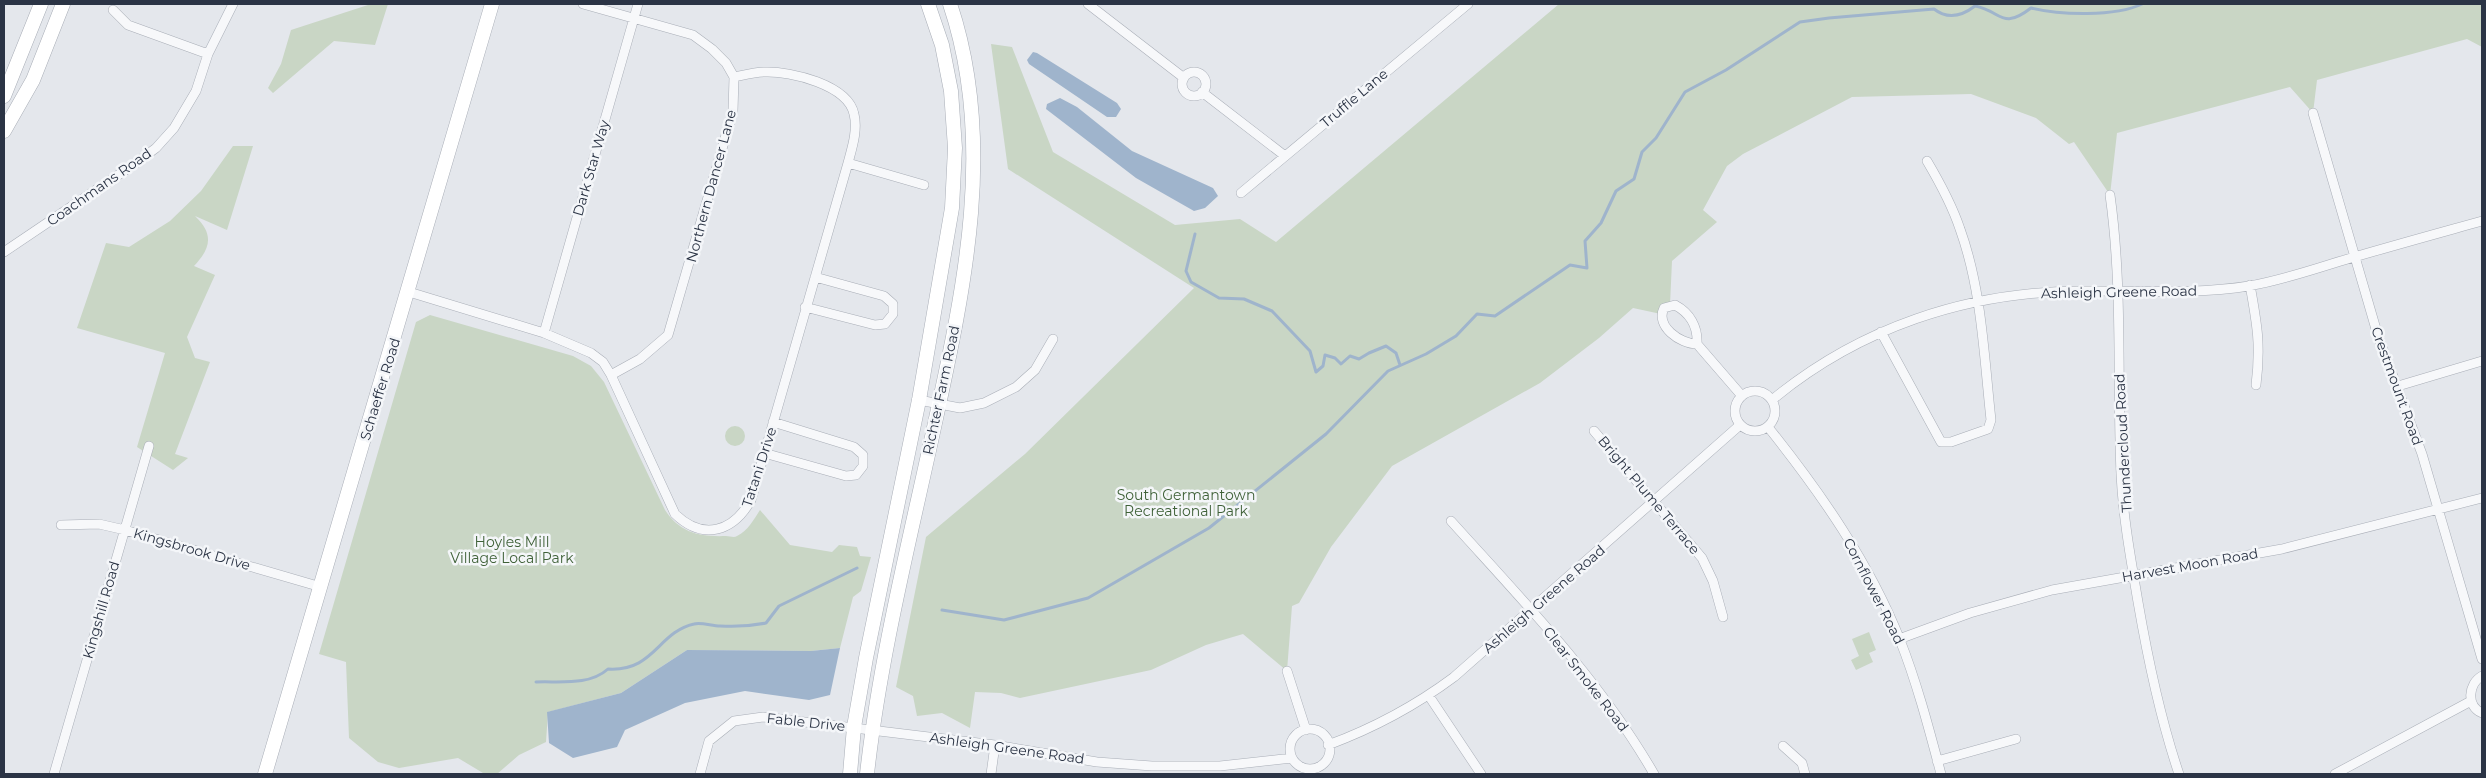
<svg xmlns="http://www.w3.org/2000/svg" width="2486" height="778" font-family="Montserrat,sans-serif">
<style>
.green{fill:#c9d6c5}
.water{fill:#9fb4cc}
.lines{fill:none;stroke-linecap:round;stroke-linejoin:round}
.stream{stroke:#9fb4cc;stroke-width:3}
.street-casing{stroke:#a9aeb7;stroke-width:10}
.secondary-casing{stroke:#a9aeb7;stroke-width:15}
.street{stroke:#f7f8fa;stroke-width:9}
.secondary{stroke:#fff;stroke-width:14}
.labels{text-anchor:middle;stroke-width:5;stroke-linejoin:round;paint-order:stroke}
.street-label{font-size:14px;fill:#2b3445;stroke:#f4f6f9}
.park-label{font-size:14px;fill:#3f6138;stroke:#f4f6f9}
</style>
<rect width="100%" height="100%" fill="#e4e7ec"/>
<path class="green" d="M 371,4 L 388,4 L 375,45 L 334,41 L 273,93 L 268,88 L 281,64 L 291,30 Z
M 1559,4 L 2482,4 L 2482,47 L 2467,39 L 2317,80 L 2313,113 L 2290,87 L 2117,133 L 2110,195 L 2074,142 L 2069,144 L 2036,118 L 1971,94 L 1852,97 L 1743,154 L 1727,166 L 1703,210 L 1717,222 L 1672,261 L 1670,305 L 1661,314 L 1633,308 L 1599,338 L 1540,383 L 1392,466 L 1331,547 L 1299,603 L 1292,606 L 1287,671 L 1243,634 L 1206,645 L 1151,670 L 1020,698 L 1001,693 L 975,692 L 970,728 L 942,713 L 917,716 L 913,696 L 896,687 L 926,537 L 1025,454 L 1194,288 L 1008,169 L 991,44 L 1012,47 L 1053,152 L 1175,225 L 1240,219 L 1276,242 Z
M 233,146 L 253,146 L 227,230 L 195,216 C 214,234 211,248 194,266 L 215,275 L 187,337 L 195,358 L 210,362 L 175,454 L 188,458 L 173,470 L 137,447 L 165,353 L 77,328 L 106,243 L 129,247 L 170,221 L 201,191 Z
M 430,315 L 573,356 L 591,366 L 604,382 L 665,510 C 680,533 700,537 726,536 C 730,536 734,538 737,536 C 748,531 754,519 760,510 L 790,545 L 832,552 L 839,545 L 857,547 L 860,556 L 871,557 L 861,591 L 853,597 L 840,648 L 811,651 L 687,650 L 621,693 L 548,712 L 546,742 L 519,755 L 497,774 L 483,773 L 458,758 L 399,768 L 378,762 L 349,738 L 346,662 L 319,654 L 416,322 Z
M725 436a10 10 0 1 1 20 0a10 10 0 1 1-20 0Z
M 1869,632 L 1876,650 L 1869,653 L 1873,662 L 1856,670 L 1851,660 L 1859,656 L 1852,639 Z"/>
<path class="water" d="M 1033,52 L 1037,53 L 1117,103 L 1121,109 L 1116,117 L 1107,117 L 1029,64 L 1027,60 Z
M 1060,98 L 1077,107 L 1132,151 L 1213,188 L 1218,196 L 1205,208 L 1194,211 L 1136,178 L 1046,109 L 1047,104 Z
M 840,648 L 830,695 L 809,700 L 745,691 L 685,703 L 625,730 L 617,747 L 573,758 L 549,743 L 547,712 L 621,693 L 687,650 L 811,651 Z"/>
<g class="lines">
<path class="stream" d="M 1195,234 L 1186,271 L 1191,282 L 1219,298 L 1244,299 L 1272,311 L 1310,351 L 1316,372 L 1323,366 L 1325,355 L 1335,358 L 1341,364 L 1350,356 L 1359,359 L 1369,353 L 1386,346 L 1396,353 L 1400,365
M 942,610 L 1004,620 L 1088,598 L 1209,528 L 1326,434 L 1388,371 L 1426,354 L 1456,336 L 1477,314 L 1495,316 L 1570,265 L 1587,268 L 1585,241 L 1601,223 L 1616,191 L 1634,179 L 1642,152 L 1656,138 L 1685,92 L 1726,70 L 1800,22 L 1829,18 L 1934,9 C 1948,20 1962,16 1975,6 C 2002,11 2001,31 2031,8 C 2060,15 2115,17 2142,4
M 536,682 C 560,681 589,686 608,669 C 654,672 658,632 694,624 C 701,622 712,626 720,626 C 736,627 751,626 766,623 L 779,606 L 857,568"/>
<defs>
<path id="street" d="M 583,4 L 693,35 L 712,49 L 726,63 L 734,77 L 733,111 L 668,335 L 640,359 L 611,375
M 1088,4 L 1184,78
M 113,10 L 128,25 L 208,54
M1182 84a12 12 0 1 1 24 0a12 12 0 1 1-24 0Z
M 1202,92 L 1285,156
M 2313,113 L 2378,336 L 2422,454 L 2482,659
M 848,163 L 924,185
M 1241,193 L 1468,4
M 2110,195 C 2123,288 2117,381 2121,474 C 2123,517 2131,560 2138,602 C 2148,660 2160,718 2179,774
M 4,252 L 133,165 L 156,148 L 174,128 L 196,91 L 208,54 L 233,4
M 2250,285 C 2257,324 2261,345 2256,385
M 409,292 L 544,333 L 591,353 L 603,362 L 611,375 L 675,514 C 703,541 733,532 751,500 L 848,163 C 852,148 858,130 854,114 C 848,85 791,71 765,72 C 755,72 744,75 734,77
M 805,307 L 875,325 L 885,324 L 893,314 L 893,304 L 884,296 L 815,277
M 1881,332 L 1941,442 L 1951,442 L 1988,429 L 1991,420 C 1984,357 1982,290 1960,229 C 1952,205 1940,183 1927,161
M 544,333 L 638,4
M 1697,344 C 1680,344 1655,326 1664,308 L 1675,305 C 1690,313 1698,327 1697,344 L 1742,396
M 2398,386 L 2482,361
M1735 411a20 20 0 1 1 40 0a20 20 0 1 1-40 0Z
M 919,400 L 960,408 L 984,403 L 1016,387 L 1035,370 L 1053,339
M 1772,400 C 1859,328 1966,292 2079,291 C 2136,290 2192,295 2249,286 C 2284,280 2317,268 2351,258 C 2395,245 2439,233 2482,221
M 1768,427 C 1820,492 1869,562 1900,640 C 1917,683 1929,729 1941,774
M 1594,431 L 1702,558 L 1713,581 L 1723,617
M 764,453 L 846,476 L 856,475 L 863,466 L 863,455 L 854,447 L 773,422
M 1451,521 C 1524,602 1600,680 1654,774
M 61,525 L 99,524 L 125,530 L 321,587
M 1899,639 L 1970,613 L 2052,590 L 2282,549 L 2482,498
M 1287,671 L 1306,730
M 2482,676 C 2468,684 2466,706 2482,713
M 1429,696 L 1481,774
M1290 749a20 20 0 1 1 40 0a20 20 0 1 1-40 0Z
M 1328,745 C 1374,728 1415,706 1454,677 L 1740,425
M 1783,746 L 1802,763 L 1805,774
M 1937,761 L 2016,739
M 54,774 L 149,446
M 700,774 L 709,741 L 734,721 L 763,717 L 995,745 L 1097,762 L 1152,766 L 1220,766 L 1292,758
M 991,774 L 995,745
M 2335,774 L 2471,701"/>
<path id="secondary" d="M 4,96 L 41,4
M 4,131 L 33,80 L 63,4
M 265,774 L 492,4
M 850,774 L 854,727 L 866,658 L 919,400 L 952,208 L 955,148 L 951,91 L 942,45 L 928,4
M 867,774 C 880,656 910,539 935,423 C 965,285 996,141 950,4"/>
</defs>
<use href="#street" class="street-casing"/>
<use href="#secondary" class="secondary-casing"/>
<use href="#street" class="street"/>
<use href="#secondary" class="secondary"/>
</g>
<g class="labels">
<g class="street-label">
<text transform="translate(1354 98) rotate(-40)" y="5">Truffle Lane</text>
<text transform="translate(591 168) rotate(-74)" y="5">Dark Star Way</text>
<text transform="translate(711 186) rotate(-75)" y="5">Northern Dancer Lane</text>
<text transform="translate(99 187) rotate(-35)" y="5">Coachmans Road</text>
<text transform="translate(2119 292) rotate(-1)" y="5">Ashleigh Greene Road</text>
<text transform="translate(2397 386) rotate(70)" y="5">Crestmount Road</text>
<text transform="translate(380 389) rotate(-73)" y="5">Schaeffer Road</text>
<text transform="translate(941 390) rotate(-78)" y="5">Richter Farm Road</text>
<text transform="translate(2123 443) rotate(-93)" y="5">Thundercloud Road</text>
<text transform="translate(759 467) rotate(-72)" y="5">Tatani Drive</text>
<text transform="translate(1649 495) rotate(50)" y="5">Bright Plume Terrace</text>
<text transform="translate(192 549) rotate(16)" y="5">Kingsbrook Drive</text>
<text transform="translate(2190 565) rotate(-10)" y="5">Harvest Moon Road</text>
<text transform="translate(1874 591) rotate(63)" y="5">Cornflower Road</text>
<text transform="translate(1544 599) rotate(-41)" y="5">Ashleigh Greene Road</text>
<text transform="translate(101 610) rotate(-74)" y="5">Kingshill Road</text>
<text transform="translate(1586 679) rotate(52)" y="5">Clear Smoke Road</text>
<text transform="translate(806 722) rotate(6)" y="5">Fable Drive</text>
<text transform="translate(1007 748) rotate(8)" y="5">Ashleigh Greene Road</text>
</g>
<g class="park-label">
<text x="1186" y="500">South Germantown<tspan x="1186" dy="16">Recreational Park</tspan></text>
<text x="512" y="547">Hoyles Mill<tspan x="512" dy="16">Village Local Park</tspan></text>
</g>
</g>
<rect width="2486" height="778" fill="none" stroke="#2b3445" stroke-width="10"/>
</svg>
